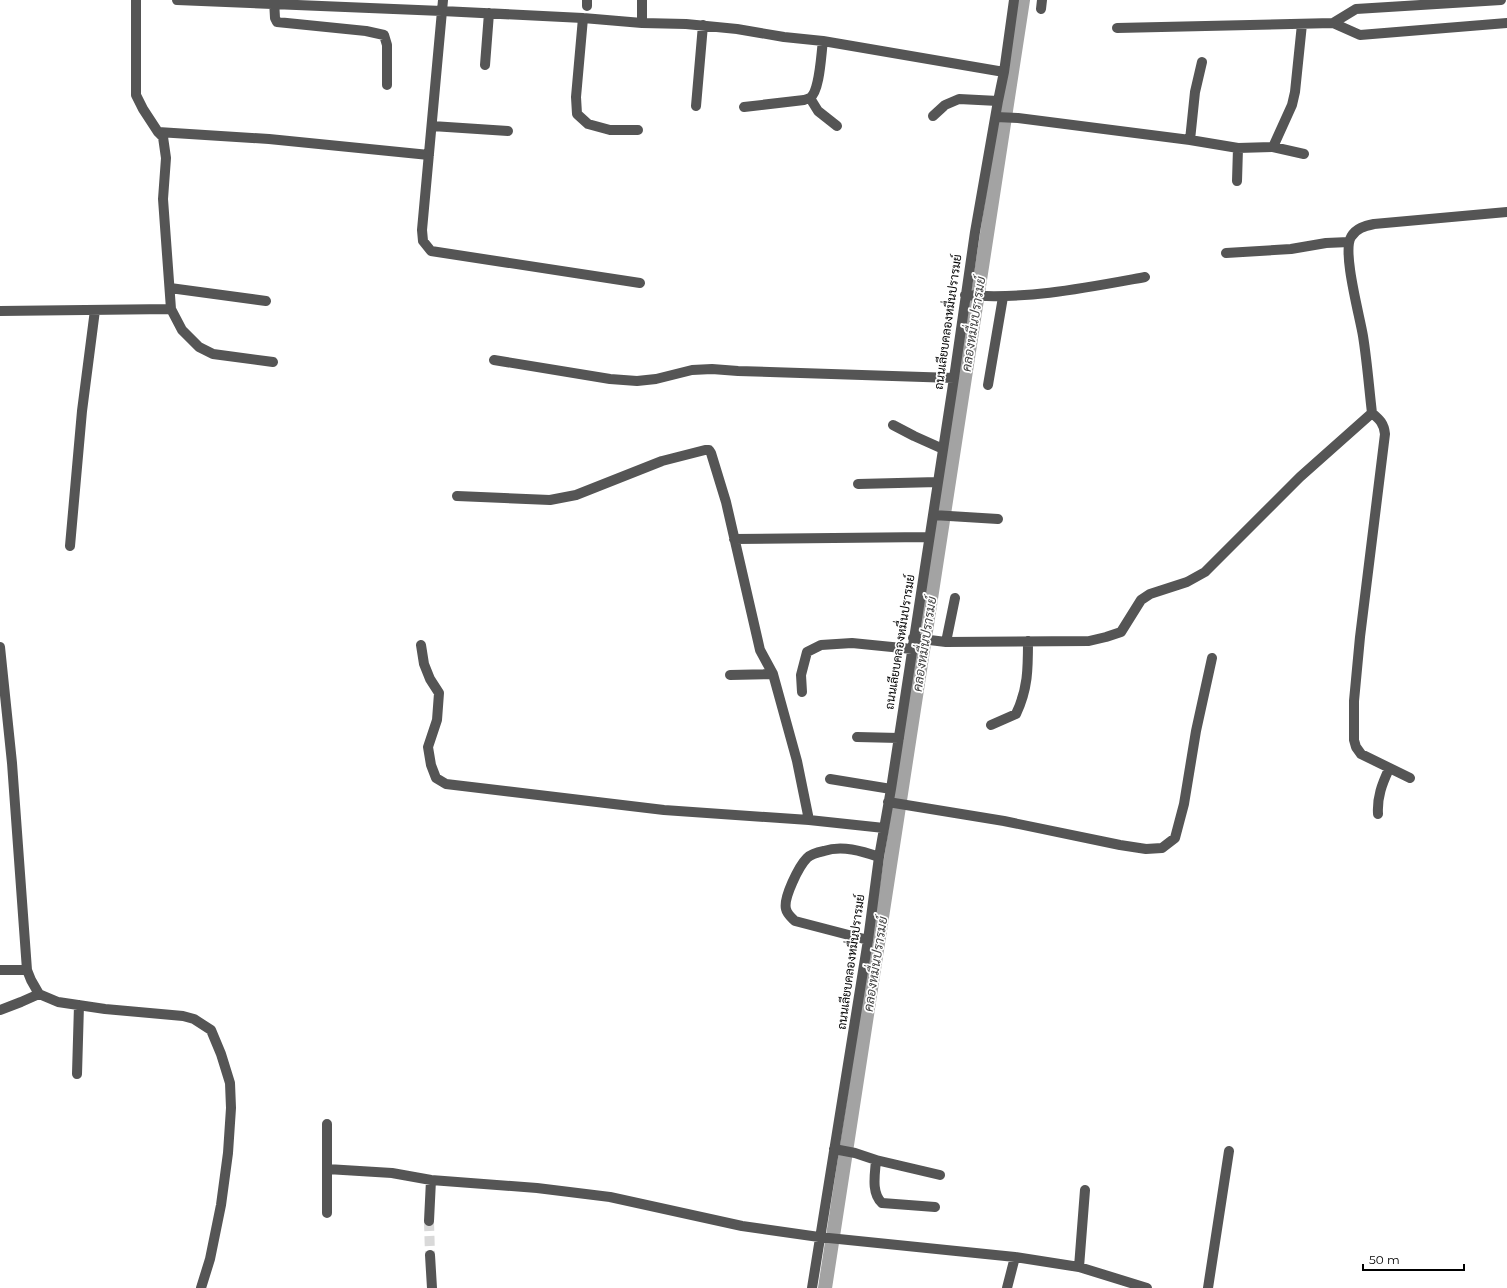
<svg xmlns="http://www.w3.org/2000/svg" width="1507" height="1288" font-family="Montserrat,Sarabun,sans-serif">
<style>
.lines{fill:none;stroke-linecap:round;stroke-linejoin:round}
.canal{stroke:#a3a3a3;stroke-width:14}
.minor-tunnel{stroke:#d9d9d9;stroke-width:10;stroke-dasharray:10 5;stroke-linecap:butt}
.minor{stroke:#555;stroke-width:10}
.labels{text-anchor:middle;stroke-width:3.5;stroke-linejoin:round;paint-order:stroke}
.street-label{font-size:12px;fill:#000;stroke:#fff}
.water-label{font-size:13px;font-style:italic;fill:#444;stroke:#fff}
</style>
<rect width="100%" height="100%" fill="#fff"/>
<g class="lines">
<path class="canal" d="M 825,1288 L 1023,0"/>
<path class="minor-tunnel" d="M 429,1221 L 430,1255"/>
<path class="minor" d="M 136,0 L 136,95 L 143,109 L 158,132 L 163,137 L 166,158 L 163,199 L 171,309 L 182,330 L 199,347 L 213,354 L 273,362
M 177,0 L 442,11 L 583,18 L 642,23 L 686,24 L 737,29 L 784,37 L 823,41 L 1004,72
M 274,0 L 275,18 L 277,22 L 366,31 L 384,35 L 387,45 L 387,85
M 443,0 L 422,230 L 423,241 L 431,251 L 640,283
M 587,0 L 587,6
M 642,0 L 642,23
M 1501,0 L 1356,9 L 1333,23 L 1360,35 L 1507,23
M 1041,9 L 1042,0
M 583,18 L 576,97 L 577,114 L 588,124 L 610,130 L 638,130
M 1117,28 L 1333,23
M 485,65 L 489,13
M 810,98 L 818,111 L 837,126
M 696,106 L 703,25
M 744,107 L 804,100 C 806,99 808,99 810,98 C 820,91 821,54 823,41
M 933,116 L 945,105 L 959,99 L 998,101
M 996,117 L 1018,118 L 1190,140 L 1238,148 L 1273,147 L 1304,154
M 432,126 L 508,131
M 158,132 L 269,139 L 429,155
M 1190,140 L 1195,92 L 1202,62
M 1273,147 L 1292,105 L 1295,92 L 1302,24
M 1237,181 L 1238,148
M 1226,253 L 1291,249 L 1326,243 L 1349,242
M 170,288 L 266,301
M 965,295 C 1026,300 1085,288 1145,277
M 0,311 L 171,309
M 494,360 L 610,379 L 637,381 L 656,379 L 692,370 L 712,369 L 738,371 L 954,378
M 988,385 L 1003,297
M 1372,413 C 1379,419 1384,423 1385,434 L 1360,637 L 1354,701 L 1354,740 L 1356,747 L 1361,754 L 1410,778
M 893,425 L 914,436 L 943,449
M 858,484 L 938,482
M 457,496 L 550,500 L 576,495 L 662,461 L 705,450 L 709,450 L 711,453 L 726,502 L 760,650 L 773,674 L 797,761 L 809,820
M 933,515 L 998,519
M 734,539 L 929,537
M 70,546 L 82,411 L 95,310
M 913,638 L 946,642 L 1089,641 L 1106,637 L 1121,632 L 1141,600 L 1150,594 L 1187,582 L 1205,572 L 1300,477 L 1372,413 C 1369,387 1367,361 1363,336 C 1360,317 1342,252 1351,237 C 1356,228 1365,226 1374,224 L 1507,212
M 946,642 L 955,598
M 421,645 L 424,664 L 430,679 L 439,693 L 437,720 L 428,747 L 431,765 L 436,778 L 446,784 L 664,810 L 809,820 L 884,828
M 0,647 L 12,763 L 27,970 L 31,980 L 39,994 L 58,1002 L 105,1009 L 183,1016 L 194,1019 L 211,1030 L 221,1054 L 230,1083 L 231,1108 L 228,1153 L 221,1205 L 210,1259 L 201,1288
M 730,675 L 773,674
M 802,692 L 801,675 L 807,652 L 821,645 L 852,643 L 912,649
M 991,725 L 1016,714 C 1028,689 1028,669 1028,641
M 857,737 L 899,738
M 830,779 L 891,789
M 888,802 L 1004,821 L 1120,845 L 1146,849 L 1162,848 L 1175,838 L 1184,804 L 1196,731 L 1212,658
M 1378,814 C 1377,797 1382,784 1389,769
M 868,940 L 795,921 C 791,917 787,914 786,909 C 783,898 799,866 807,858 C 811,854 819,852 824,851 C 842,845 862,851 879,857
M 0,970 L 27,970
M 0,1010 L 21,1002 L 39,994
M 77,1074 L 79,1005
M 327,1124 L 327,1213
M 834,1149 L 855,1153 L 876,1160 C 875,1174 871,1193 882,1203 L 935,1207
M 876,1160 L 940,1175
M 327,1169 L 392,1173 L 431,1180 L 537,1188 L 610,1197 L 742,1226 L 819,1237 L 1015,1257 L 1079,1267 L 1147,1288
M 429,1221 L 431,1180
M 430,1255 L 432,1288
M 1079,1267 L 1085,1190
M 812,1288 L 868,940 L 879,857 L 891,789 L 954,378 L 975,232 L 998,101 L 1004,72 L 1014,0
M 1007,1288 L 1015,1257
M 1208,1288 L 1229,1151"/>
</g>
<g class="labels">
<g class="street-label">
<text transform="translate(948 322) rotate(-82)" y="4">ถนนเลียบคลองหมื่นปรารมย์</text>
<text transform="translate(900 642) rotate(-81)" y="4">ถนนเลียบคลองหมื่นปรารมย์</text>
<text transform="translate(851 962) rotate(-82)" y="4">ถนนเลียบคลองหมื่นปรารมย์</text>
</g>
<g class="water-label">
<text transform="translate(973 324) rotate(-81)" y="5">คลองหมื่นปรารมย์</text>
<text transform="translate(924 644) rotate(-81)" y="5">คลองหมื่นปรารมย์</text>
<text transform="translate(875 964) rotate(-81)" y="5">คลองหมื่นปรารมย์</text>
</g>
</g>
<path d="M1363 1264v6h101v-6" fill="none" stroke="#000000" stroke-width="2"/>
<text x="1369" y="1264" font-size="12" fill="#000000" stroke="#ffffff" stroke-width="3" paint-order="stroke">50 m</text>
</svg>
